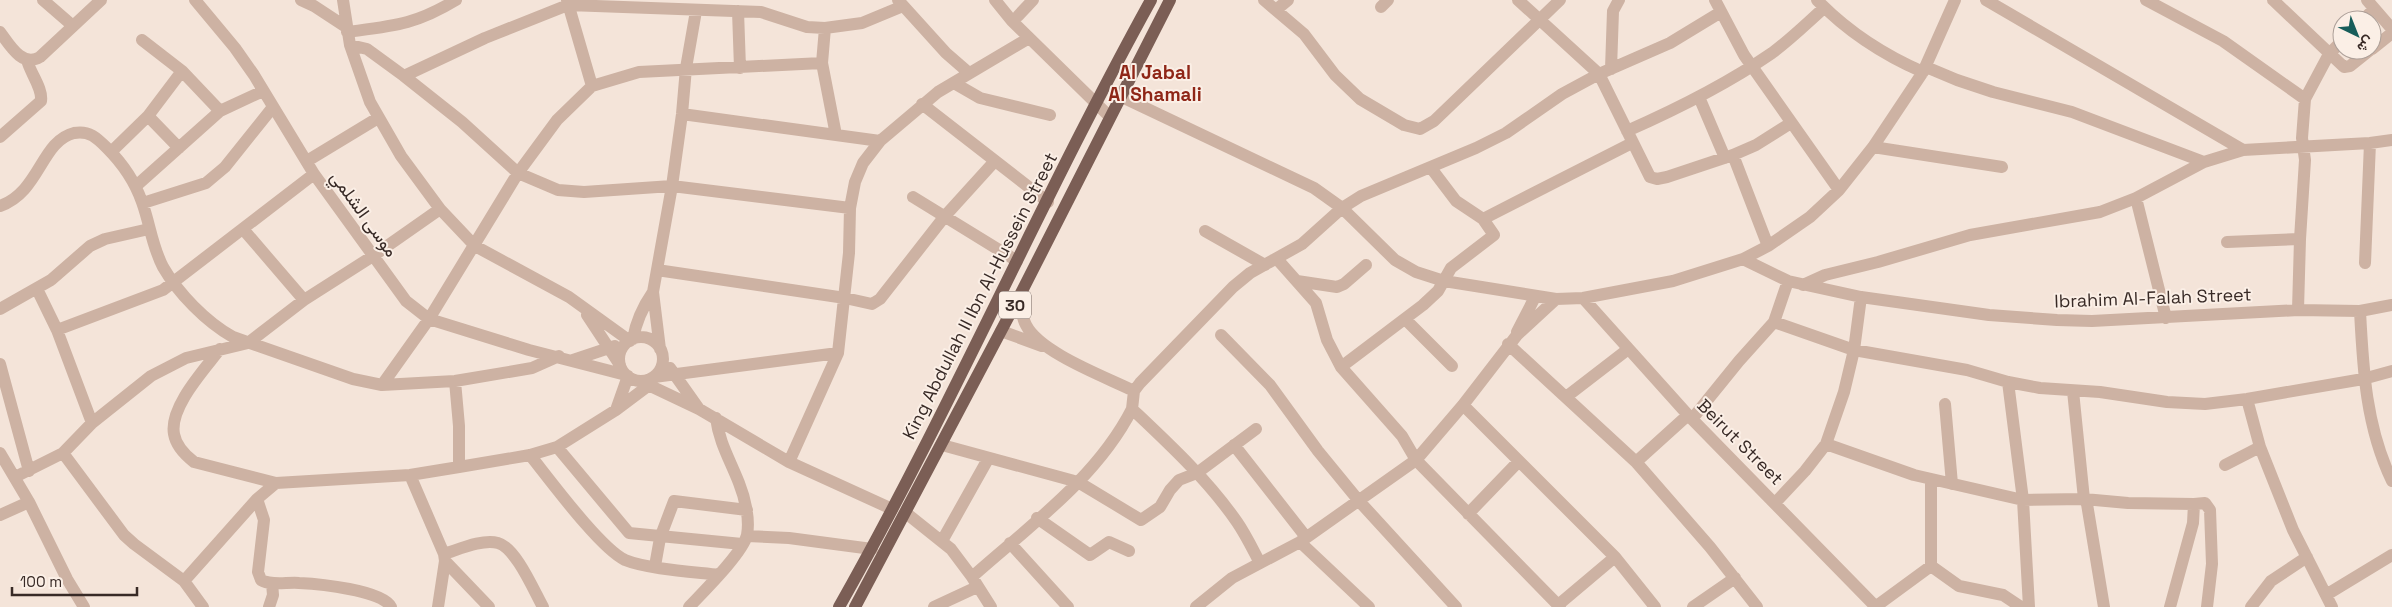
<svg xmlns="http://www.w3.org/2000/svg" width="2392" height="607" font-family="'Space Grotesk',Vazirmatn,sans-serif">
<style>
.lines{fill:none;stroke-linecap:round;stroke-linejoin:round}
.minor{stroke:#cdb2a3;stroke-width:12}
.major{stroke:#7b5e55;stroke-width:12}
.labels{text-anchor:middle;stroke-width:4;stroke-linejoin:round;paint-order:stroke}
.shield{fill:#fbefe6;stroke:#726560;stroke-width:1}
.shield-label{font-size:16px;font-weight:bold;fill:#382a26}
.street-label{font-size:18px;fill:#382a26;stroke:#fbefe6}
.neighbourhood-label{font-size:19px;font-weight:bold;fill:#8f2617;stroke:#fbefe6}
</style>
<rect width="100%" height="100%" fill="#f4e4d9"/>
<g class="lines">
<path class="minor" d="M 43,0 L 73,26
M 195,0 L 235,48 L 254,75 L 314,174 L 406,301 L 429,319 L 529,350 L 626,375
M 301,0 L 314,6 L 346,27
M 343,0 L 350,45 L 370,102 L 401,156 L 440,209 L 475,246 L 569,297 L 630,341
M 567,0 L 592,86
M 898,0 L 946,53 L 969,73
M 995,0 L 1012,21 L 1109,116
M 1264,0 L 1304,34 L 1335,75 L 1360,99 L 1404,125 L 1420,129 L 1434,121 L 1560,0
M 1518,0 L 1599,74 L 1650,177 L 1657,179 L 1667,177 L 1733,155 L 1756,145 L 1791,123
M 1715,0 L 1744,55 L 1839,190
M 1817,0 C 1847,31 1884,55 1923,72
M 1986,0 L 2243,150
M 2146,0 L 2223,41 L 2305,99 L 2302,138 L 2305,160 L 2300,239 L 2298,310
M 2273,0 L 2344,67 L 2350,66 L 2370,50
M 2367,0 L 2392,29
M 1381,7 L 1388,0
M 1277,9 L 1288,0
M 738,11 L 740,68
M 1018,16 L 1033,0
M 2363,20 L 2374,9
M 825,28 L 822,63 L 836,135 L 880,141
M 0,32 C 9,44 22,68 40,57 L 101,0
M 347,32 C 393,26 415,25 456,0
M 142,40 L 182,71 L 220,111
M 350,45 L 367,49 L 404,76 L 462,122 L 518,173 L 558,190 L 584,192 L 672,186 L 850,208
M 2372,49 L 2392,33
M 1926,67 L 1957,80 L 1993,92 L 2072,112 L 2204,162
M 1611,69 L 1613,11 L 1619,0
M 404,76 L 485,38 L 568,5 L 761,12 L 807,27 L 825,28 L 862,23 L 903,6
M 954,83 L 980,98 L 1050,115
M 1120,96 L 1314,188 L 1342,208 L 1395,260 L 1416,272 L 1444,281 L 1556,299 L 1583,298 L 1673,281 L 1743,259 L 1768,246 L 1810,217 L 1839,190 L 1873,147 L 1923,72 L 1955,0
M 1699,97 L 1725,158
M 2305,99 L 2329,54 L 2342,41
M 922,104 L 1048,202
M 682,114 L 836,135
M 148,116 L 179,148
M 1627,131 C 1677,109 1727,84 1772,53 C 1791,39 1807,23 1824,8
M 0,137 L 41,101 C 43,88 30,73 27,60
M 1873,147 L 2002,167
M 111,152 L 148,116 L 182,71
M 1733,155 L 1768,246
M 307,161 L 378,118
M 136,186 L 220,111 L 263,91
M 913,197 L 1017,261
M 2136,198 L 2166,318
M 143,203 L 206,183 L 225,167 L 273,107
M 0,206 C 40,192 41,141 74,133 C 89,130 97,138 107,148 C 122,163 135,182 142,202 C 150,224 152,246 163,267 C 178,293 206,322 233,337 L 353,379 L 382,385 L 455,381 L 532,368 L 559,356
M 1483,219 L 1632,143
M 243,229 L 304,300
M 1205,231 L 1265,265
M 2227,242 L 2300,239
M 1277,259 L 1316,303 L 1327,340 L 1341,367 L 1402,436 L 1416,460 L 1560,607
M 1743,259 L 1788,281 L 1861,297 L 1989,315 L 2057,320 L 2092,321 L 2298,310 L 2360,311 L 2392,305
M 2365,263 L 2370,143
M 657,270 L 845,298 L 872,304 L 880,299 L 945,216 L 994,162
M 1297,281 L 1337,287 L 1344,284 L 1366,265
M 1803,285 L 1825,275 L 1878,262 L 1970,235 L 2100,212 L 2136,198 L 2204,162 L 2243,150 L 2370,143 L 2392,140
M 37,289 L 57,330 L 92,423
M 653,292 L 672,186 L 682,114 L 686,68 L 696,11
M 1020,295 C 1021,305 1021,316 1026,325 C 1040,353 1106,377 1134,391
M 1583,298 L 1688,415 L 1876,607
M 0,309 L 51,280 L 90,246 L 105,239 L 149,229
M 2360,311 C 2363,370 2366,427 2392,481
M 587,315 L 620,365
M 1405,319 L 1452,366
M 1774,322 L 1854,350 L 1967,370 L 2008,382 L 2040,388 L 2100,392 L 2167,402 L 2205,404 L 2247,399 L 2363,379 L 2392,371
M 57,330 L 163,290 L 314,174
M 1001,331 L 1042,346
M 1517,332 L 1535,297
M 1221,335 L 1270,385 L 1318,451 L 1359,501 L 1456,607
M619 359a22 22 0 1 1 44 0a22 22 0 1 1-44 0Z
M 633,339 C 636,321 642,308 653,292 L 660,349
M 1508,344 L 1636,462 L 1710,547 L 1757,607
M 220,349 C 205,369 169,407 174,434 C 176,446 185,455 194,462 L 276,483 L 410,475 L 459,467 L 530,455 L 557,447 L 616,410 L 648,386 L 650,379
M 573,360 L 615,346
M 0,364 L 29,471
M 1341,367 L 1423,305 L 1438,291 L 1451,268 L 1494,235 L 1483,219 L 1456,201 L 1431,168
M 670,368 L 699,409
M 654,377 L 838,353
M 455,381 L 459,426 L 459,467
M 640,381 L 699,409 L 789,462 L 892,509
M 2008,382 L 2023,500 L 2029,607
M 382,385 L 429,319 L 518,173 L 557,120 L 592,86 L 639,72 L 822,63
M 2073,391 L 2084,499 L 2087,504 L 2104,607
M 1566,397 L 1627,350
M 2247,399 L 2260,447 L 2293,530 L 2332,607
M 1945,404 L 1952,484
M 1463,405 L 1615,557 L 1655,607
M 616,410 L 628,376
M 1692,419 L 1739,361 L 1774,322 L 1788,281
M 1826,444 L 1914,475 L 2023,500 L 2084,499 L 2128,503 L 2194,504 L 2193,523 L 2170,607
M 942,445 L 1078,482 L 1141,520 L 1160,507 L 1170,490 L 1179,480 L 1197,473 L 1256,429
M 1234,445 L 1306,537
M 557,447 L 629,533 L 742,544
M 0,453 L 29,502 L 67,579 L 84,607
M 63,453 L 124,535 L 134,544 L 184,581 L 203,607
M 530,455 C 550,480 600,548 625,560 C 647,569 694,572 719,575
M 789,462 L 838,353 L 849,253 L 850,208 L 855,182 L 863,163 L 880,141 L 938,92 L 1029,38
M 1636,462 L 1688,415
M 2225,465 L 2260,447
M 410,475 L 444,554 L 445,561 L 438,607
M 15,477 L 63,453 L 92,423 L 151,376 L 186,358 L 248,343 L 304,300 L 373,256 L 440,209
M 1931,479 L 1931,566 L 1959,586 L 2003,595 L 2021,607
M 257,499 L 264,520 L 258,572 L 261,580 C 271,586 287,582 299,583 C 319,584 382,590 391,607
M 1775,503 L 1805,471 L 1826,444 L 1844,392 L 1854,350 L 1861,297
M 2194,504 L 2205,503 L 2210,510 L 2212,564 L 2207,607
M 906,513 L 951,549 L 972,577 L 991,607
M 1468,514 L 1519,461
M 0,515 L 29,502
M 1037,518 L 1090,555 L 1109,542 L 1129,551
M 747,536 L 789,538 L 872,549
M 942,541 L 988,459
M 1300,542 L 1369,607
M 1010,543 L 1068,607
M 444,554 C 460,549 482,539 498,543 C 516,548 534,591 543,607
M 445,561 L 489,607
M 1260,563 C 1253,550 1246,535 1237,522 C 1208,480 1169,444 1132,409 L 1134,391 L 1140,383 L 1233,287 L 1250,273 L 1302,244 L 1342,208 L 1361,196 L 1476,148 L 1506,133 L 1562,94 L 1599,74 L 1670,43 L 1721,12
M 655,566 L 660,538 L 674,501 L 747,510
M 972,577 C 1028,527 1097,478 1132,409
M 184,581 L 257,499 L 276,483
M 2326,595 L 2392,555
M 1558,605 L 1615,557
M 269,607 L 273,595 L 272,583
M 689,607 C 702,593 743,553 747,535 C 750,519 745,498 739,483 C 730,460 719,442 716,418
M 934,607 L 977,587
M 1196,607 L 1232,578 L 1300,542 L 1416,460 L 1463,405 L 1517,335 L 1556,299
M 1693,607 L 1735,578
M 1875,607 L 1931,566
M 2251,607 L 2271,581 L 2307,557"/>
<path class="major" d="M 839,607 C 951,409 1041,199 1151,0
M 855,607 L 1020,295 L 1170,0"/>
</g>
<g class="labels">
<rect class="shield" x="999" y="291.5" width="32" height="27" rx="4"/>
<g class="shield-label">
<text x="1015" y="311">30</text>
</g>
<g class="street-label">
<text transform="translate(364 214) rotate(54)" y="6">موسى الشلمي</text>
<text transform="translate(980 296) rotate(-63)" y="6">King Abdullah II Ibn Al-Hussein Street</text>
<text transform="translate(2153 298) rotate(-2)" y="6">Ibrahim Al-Falah Street</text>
<text transform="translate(1740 442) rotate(45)" y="6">Beirut Street</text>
</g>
<g class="neighbourhood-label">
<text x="1155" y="79">Al Jabal<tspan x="1155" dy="22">Al Shamali</tspan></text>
</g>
</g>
<g transform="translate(2357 35) rotate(137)"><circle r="24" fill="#fbefe6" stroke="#ada099"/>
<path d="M0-4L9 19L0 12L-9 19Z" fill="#175d5a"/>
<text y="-8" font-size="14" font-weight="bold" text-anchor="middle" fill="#382a26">ش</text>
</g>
<path d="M12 587v8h125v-8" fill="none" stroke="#382a26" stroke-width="2.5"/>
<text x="20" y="587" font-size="15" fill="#382a26" stroke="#fbefe6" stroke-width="4" paint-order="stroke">100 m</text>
</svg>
